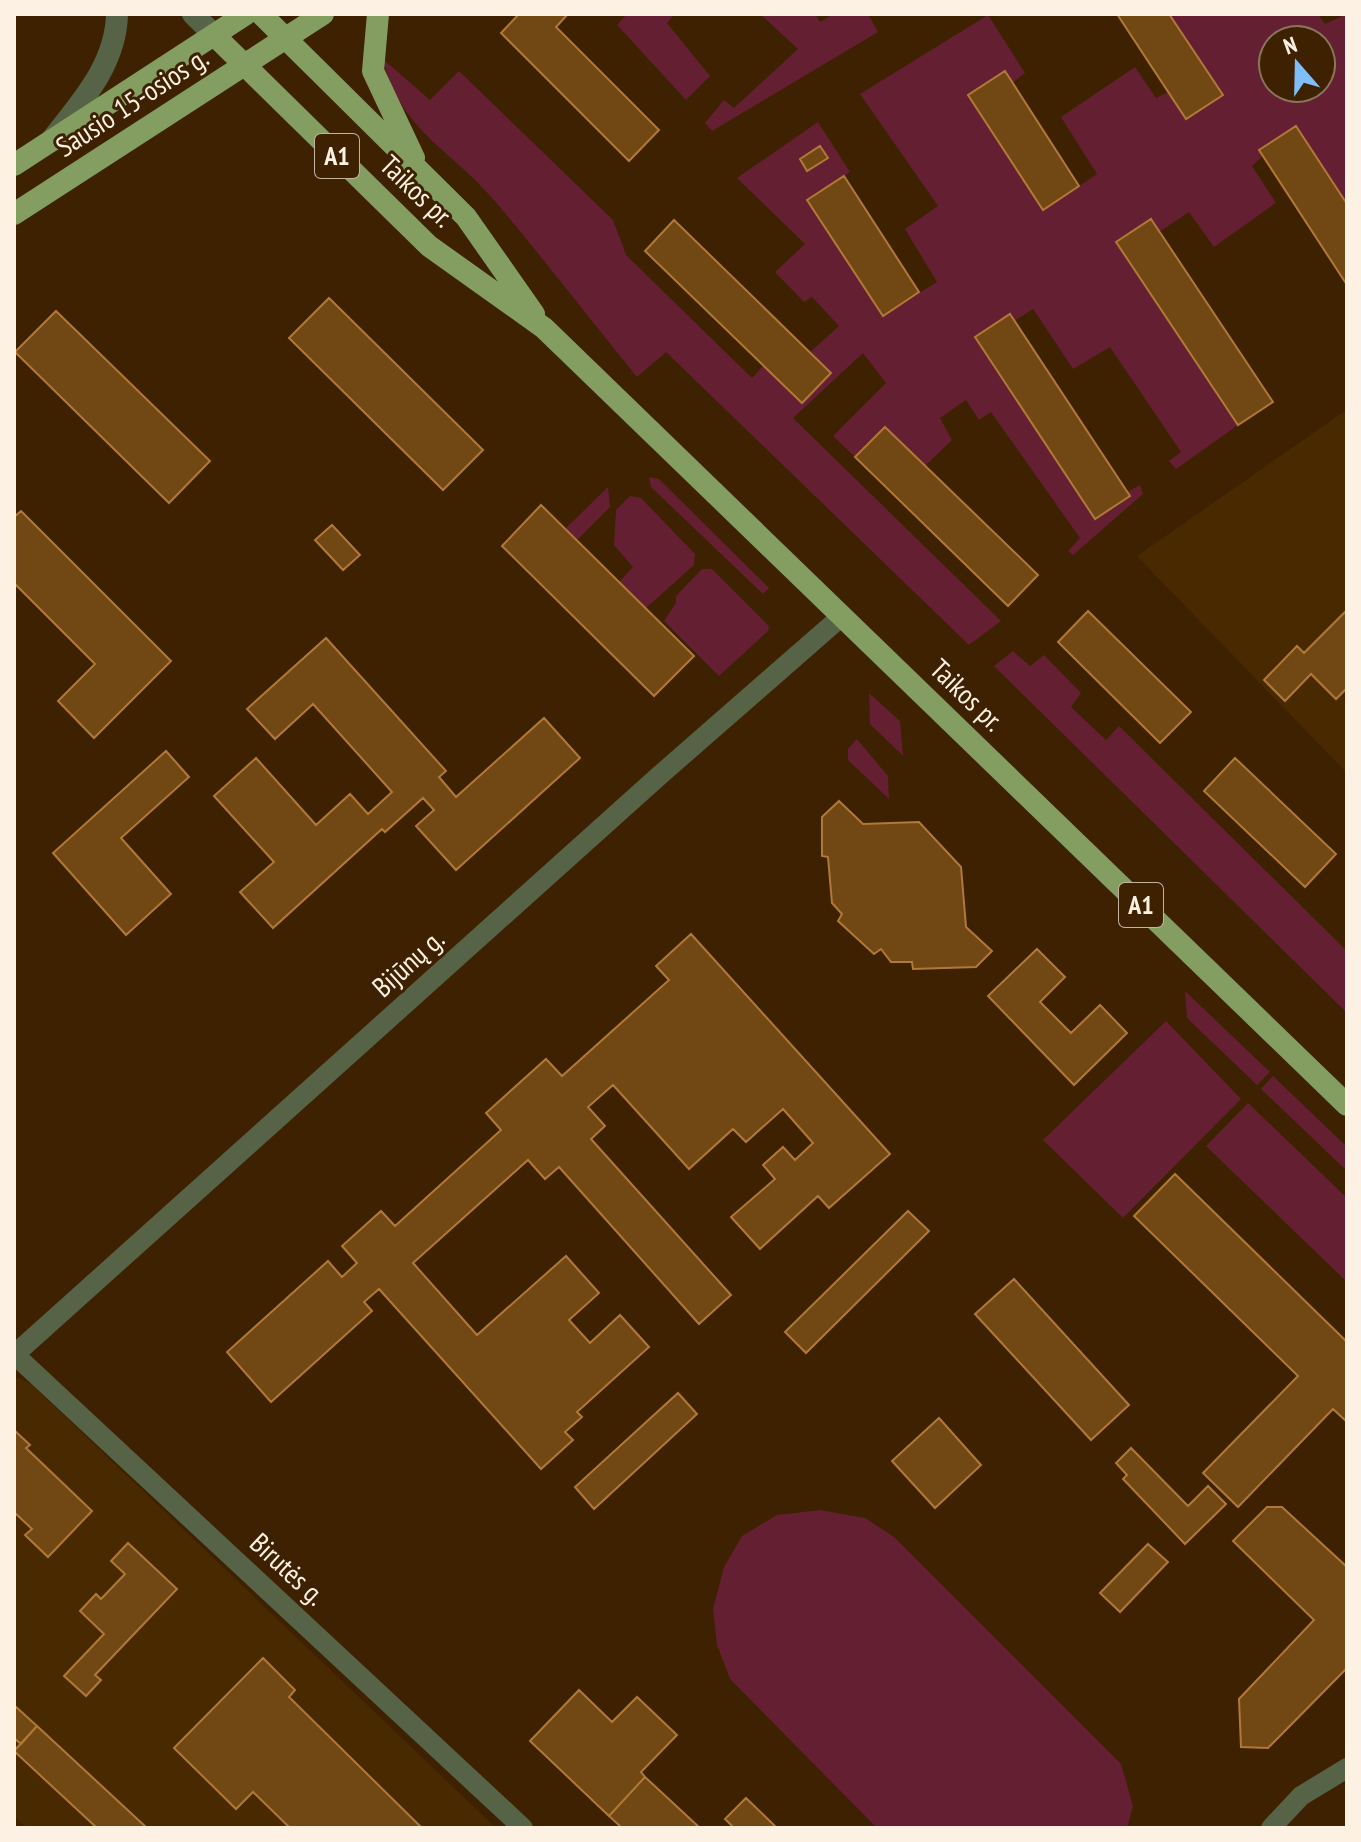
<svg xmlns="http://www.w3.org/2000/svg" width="1361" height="1842" font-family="'PT Sans Narrow',sans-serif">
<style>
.built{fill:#492a00}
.green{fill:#651f32;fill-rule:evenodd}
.building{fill:#714814;stroke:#b17938;stroke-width:2}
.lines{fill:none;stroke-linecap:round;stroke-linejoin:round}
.minor{stroke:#566346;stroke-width:20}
.tertiary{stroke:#566346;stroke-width:22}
.primary{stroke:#839e60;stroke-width:22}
.labels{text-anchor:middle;stroke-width:6;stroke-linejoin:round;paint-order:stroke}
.shield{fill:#3d2100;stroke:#c3b3a0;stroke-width:2}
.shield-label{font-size:26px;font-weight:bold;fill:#fdf1e4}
.street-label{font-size:28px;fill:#fdf1e4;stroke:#3d2100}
</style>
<rect width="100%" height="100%" fill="#3d2100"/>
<path class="built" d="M 1345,411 L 1347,414 L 1347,773 L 1137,556 Z
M 19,1378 L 32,1385 L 496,1828 L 26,1828 L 14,1816 L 14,1379 Z"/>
<path class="green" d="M 627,14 L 674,14 L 667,23 L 710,76 L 686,100 L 617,25 Z
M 760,14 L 815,14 L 820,22 L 833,14 L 868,14 L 878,32 L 712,131 L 705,123 L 724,100 L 734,108 L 798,49 Z
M 1169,14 L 1318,14 L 1325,24 L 1347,14 L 1347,204 L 1296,126 L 1252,166 L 1276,203 L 1214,247 L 1189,212 L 1159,232 L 1150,219 L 1117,242 L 1238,425 L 1176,469 L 1169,461 L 1181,452 L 1110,347 L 1073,369 L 1033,309 L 1014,321 L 1127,492 L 1140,485 L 1143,494 L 1073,555 L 1068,551 L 1080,538 L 991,412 L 979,420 L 966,400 L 940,418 L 952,440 L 925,466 L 885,427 L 855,457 L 833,436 L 886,383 L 863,353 L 793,418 L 1001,621 L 969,645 L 666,352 L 637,377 C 589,318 543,258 494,200 C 449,147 401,132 383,59 L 430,100 L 459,71 L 613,220 L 626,255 L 752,378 L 763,366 L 802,403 L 831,373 L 810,352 L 839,326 L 812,297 L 804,302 L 775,272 L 805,244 L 737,178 L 818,122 L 850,172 L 808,201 L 883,315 L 937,282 L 905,229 L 938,206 L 860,94 L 988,15 L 1025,73 L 1012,83 L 1004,71 L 968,95 L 1043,210 L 1097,174 L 1061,117 L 1135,67 L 1156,98 L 1168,92 L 1222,95 ZM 1273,40 L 1321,40 L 1321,88 L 1273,88 Z
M 649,477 L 659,479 L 769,588 L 763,594 L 651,487 Z
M 608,487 L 610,507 L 577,540 L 565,529 Z
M 630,496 L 641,498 L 695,554 L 694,565 L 646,608 L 619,582 L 633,567 L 614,545 L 616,510 Z
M 702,569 L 712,569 L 769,626 L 768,631 L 719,676 L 664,621 L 676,603 L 676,596 Z
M 1013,651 L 1030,666 L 1044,655 L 1081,693 L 1071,707 L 1106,740 L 1119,726 L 1347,951 L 1347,1013 L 994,666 Z
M 869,693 L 900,721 L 903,756 L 870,724 Z
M 857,739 L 888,776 L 889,799 L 848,760 L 848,749 Z
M 1185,991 L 1270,1072 L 1257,1085 L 1187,1018 Z
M 1166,1021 L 1241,1099 L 1123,1218 L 1043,1140 Z
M 1273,1076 L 1347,1147 L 1347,1171 L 1261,1089 Z
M 1248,1103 L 1347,1198 L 1347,1282 L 1206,1146 Z
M 820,1510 L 865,1518 L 894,1537 L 1121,1764 L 1133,1806 L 1127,1828 L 877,1828 L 730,1679 L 717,1645 L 713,1609 L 724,1567 L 742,1536 L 777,1515 Z"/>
<path class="building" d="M 519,14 L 568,14 L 556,27 L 659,130 L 629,161 L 501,33 Z
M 1117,14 L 1169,14 L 1223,95 L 1186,119 Z
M 1005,71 L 1079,186 L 1043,210 L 968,95 Z
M 1296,126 L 1347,204 L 1347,285 L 1259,150 Z
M 820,146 L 828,158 L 807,171 L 800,159 Z
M 844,176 L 919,292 L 883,316 L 807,200 Z
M 1151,219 L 1273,402 L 1238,425 L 1116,242 Z
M 674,220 L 831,373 L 802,403 L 645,251 Z
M 329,298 L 483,450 L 443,490 L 289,338 Z
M 56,311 L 210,461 L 169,503 L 15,352 Z
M 1010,314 L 1130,496 L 1095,519 L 975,337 Z
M 885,427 L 1038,575 L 1008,606 L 855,457 Z
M 541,505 L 694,656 L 654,696 L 502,546 Z
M 21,511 L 171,661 L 94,738 L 58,701 L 95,664 L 14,583 L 14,517 Z
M 332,525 L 360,555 L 343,570 L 315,540 Z
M 1347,610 L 1347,688 L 1336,699 L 1311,674 L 1285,701 L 1264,680 L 1297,646 L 1304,653 Z
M 1088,611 L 1191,712 L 1160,743 L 1058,642 Z
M 326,638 L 446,771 L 439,777 L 456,797 L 544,718 L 580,758 L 456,870 L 416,826 L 434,810 L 423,798 L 385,832 L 382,829 L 273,928 L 240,892 L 274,862 L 214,796 L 256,758 L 316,825 L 350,794 L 368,814 L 392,792 L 313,704 L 275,739 L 247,709 Z
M 166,751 L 189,777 L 121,838 L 171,894 L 126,935 L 53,853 Z
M 1235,758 L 1336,854 L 1305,887 L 1204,791 Z
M 839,801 L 863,824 L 919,822 L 961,867 L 966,927 L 992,951 L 976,967 L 913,969 L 912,962 L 891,962 L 881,949 L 874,954 L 838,921 L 842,914 L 832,903 L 828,857 L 822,856 L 822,817 Z
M 691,934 L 890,1154 L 829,1208 L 818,1196 L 760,1249 L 731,1217 L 775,1179 L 763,1165 L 783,1147 L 795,1160 L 813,1143 L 783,1109 L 746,1142 L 733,1129 L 689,1169 L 613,1085 L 588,1107 L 605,1126 L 591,1139 L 731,1295 L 699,1324 L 559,1167 L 545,1179 L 528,1160 L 413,1263 L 477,1335 L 566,1256 L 599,1293 L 569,1320 L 590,1343 L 620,1315 L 649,1347 L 577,1412 L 582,1417 L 565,1432 L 573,1440 L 541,1469 L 379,1289 L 364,1302 L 372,1311 L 271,1402 L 227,1352 L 328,1261 L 342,1277 L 357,1263 L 342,1246 L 381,1211 L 395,1226 L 501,1130 L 486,1113 L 546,1059 L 562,1076 L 669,980 L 656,966 Z
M 1037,949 L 1065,977 L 1040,1002 L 1071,1033 L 1100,1005 L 1127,1033 L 1074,1085 L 988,996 Z
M 1175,1174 L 1347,1342 L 1347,1422 L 1333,1409 L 1238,1507 L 1203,1473 L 1298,1376 L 1134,1216 Z
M 908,1211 L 929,1231 L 806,1353 L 785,1332 Z
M 1014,1279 L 1129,1405 L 1091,1440 L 975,1314 Z
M 678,1393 L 697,1414 L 594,1509 L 575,1487 Z
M 939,1418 L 981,1465 L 935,1508 L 892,1461 Z
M 14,1430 L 30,1445 L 26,1448 L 92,1511 L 48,1557 L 25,1535 L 32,1529 L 14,1512 Z
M 1131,1448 L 1188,1506 L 1208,1486 L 1226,1504 L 1185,1544 L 1123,1479 L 1127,1475 L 1116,1463 Z
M 1267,1507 L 1282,1507 L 1347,1567 L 1347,1668 L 1268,1748 L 1241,1747 L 1239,1699 L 1314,1620 L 1233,1541 Z
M 128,1543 L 177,1589 L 95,1675 L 101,1680 L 86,1696 L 64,1676 L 104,1634 L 80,1611 L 96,1594 L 101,1599 L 125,1574 L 111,1561 Z
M 1148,1544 L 1168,1562 L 1120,1612 L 1100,1593 Z
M 263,1658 L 295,1690 L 289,1697 L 420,1826 L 418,1828 L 290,1828 L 253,1792 L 236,1809 L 174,1748 Z
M 579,1690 L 612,1722 L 637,1697 L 677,1735 L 641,1772 L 645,1777 L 609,1816 L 530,1741 Z
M 15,1706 L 37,1726 L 21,1744 L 14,1738 Z
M 37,1726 L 147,1828 L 97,1828 L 14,1751 Z
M 645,1777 L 700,1828 L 622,1828 L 609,1816 Z
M 746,1798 L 777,1828 L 734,1828 L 725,1819 Z"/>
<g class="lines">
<path class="minor" d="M 14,1354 L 523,1828
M 14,1355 L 660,775 L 842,616
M 1271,1828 L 1301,1796 L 1347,1768"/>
<path class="tertiary" d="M 193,14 L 214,35
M 53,138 C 82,101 116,64 117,14"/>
<path class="primary" d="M 261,14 L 466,217 L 534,314
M 378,14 L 373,71 L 414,158
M 214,35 L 429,246 L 544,328 L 1347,1105
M 14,165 L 246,14
M 14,214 L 323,14"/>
</g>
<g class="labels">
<g class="shield">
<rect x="315" y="134" width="44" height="44" rx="6"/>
<rect x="1119" y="883" width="44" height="44" rx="6"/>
</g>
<g class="shield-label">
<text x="337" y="165">A1</text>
<text x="1141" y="914">A1</text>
</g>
<g class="street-label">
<text transform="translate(132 102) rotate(-33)" y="10">Sausio 15-osios g.</text>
<text transform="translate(417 191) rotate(44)" y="10">Taikos pr.</text>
<text transform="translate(967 695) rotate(44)" y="10">Taikos pr.</text>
<text transform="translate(408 963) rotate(-42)" y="10">Bijūnų g.</text>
<text transform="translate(288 1569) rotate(43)" y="10">Birutės g.</text>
</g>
</g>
<rect width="1361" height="1842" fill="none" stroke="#fdf1e4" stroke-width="32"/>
<g transform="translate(1297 64) rotate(340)"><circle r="38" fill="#3d2100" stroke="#8a745b" stroke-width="2"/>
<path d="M0-6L14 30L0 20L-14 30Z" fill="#7ebef9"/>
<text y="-12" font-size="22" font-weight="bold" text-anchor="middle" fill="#fdf1e4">N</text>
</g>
</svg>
